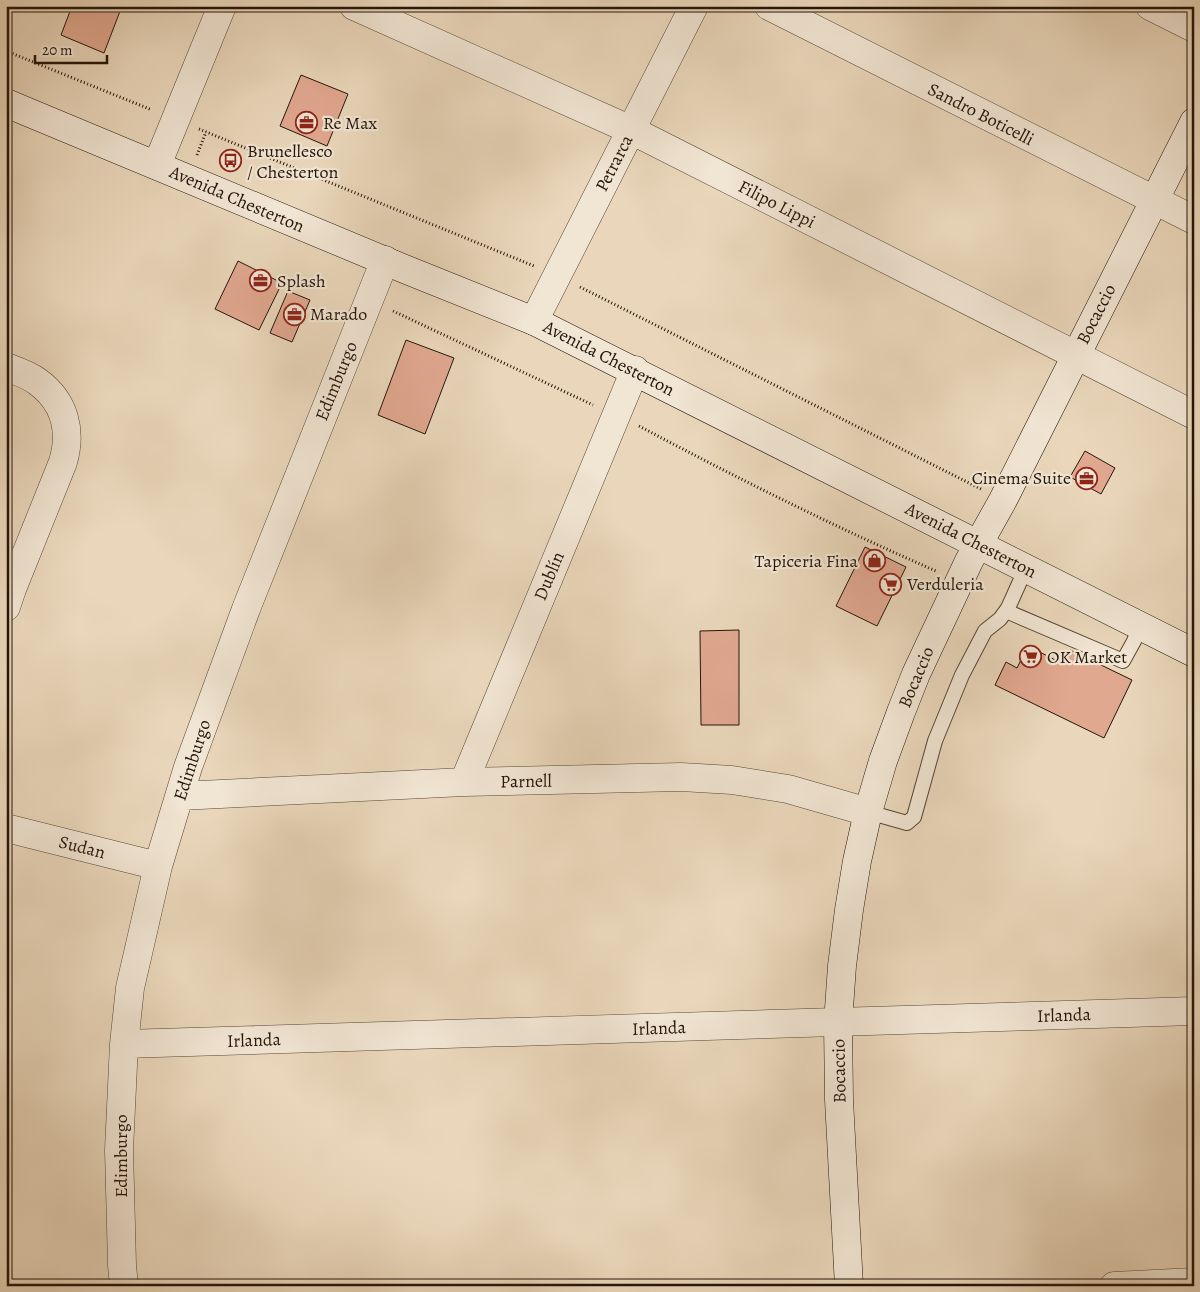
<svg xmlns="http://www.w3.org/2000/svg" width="1200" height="1292" font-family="Alegreya,serif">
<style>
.building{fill:#e1a890;stroke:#24150a}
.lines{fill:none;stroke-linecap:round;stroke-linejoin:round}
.lane-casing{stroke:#564636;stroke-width:16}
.street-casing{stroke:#564636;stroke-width:29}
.secondary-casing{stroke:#24150a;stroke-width:29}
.path{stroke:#24150a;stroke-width:3;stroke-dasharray:1 2.5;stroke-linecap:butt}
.lane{stroke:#f1e5d3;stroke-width:14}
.street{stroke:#f1e5d3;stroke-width:28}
.secondary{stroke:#f1e5d3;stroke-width:28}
.labels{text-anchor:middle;stroke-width:4.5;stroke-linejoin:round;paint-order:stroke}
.street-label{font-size:18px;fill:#24150a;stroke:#f1e5d3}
.poi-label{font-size:18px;fill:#24150a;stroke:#f1e5d3;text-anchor:start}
</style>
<rect width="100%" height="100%" fill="#ead7bb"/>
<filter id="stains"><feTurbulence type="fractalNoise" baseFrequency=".004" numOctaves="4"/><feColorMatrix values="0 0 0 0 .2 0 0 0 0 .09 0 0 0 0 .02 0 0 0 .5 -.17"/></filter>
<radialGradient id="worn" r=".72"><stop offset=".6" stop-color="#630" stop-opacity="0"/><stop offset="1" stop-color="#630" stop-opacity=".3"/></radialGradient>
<path class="building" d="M 72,6 L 122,6 L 104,53 L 61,35 Z
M 301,75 L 348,94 L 327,146 L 280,126 Z
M 238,261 L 282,283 L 259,330 L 215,309 Z
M 288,291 L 310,300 L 292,342 L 270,333 Z
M 406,340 L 454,358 L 425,434 L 378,415 Z
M 1085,451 L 1115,468 L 1101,494 L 1070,477 Z
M 865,547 L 906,567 L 877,626 L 836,606 Z
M 739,630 L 739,725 L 701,725 L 700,631 Z
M 1028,646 L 1063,664 L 1070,650 L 1132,680 L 1104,738 L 995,685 L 1006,662 L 1017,668 Z"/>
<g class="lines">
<defs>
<path id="lane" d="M 1006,611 L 1123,661 L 1134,641 L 1140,626
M 868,812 L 907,823 L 914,817 L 935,741 L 962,675 L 985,631 L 1000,619 L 1008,608 L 1026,568"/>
<path id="street" d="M 354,6 L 631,130 L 1194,415
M 769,6 L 1194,220
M 1150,6 L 1194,28
M 157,165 L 222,6
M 534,321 L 694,6
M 6,367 C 17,371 29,375 38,382 C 65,402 72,431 63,462 L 12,589 L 6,607
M 464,782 L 635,370
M 180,796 L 464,782 L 681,777 L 732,780 L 788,789 L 868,812
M 6,828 L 158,866
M 124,1044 L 1194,1011
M 124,1286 L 122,1265 L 119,1150 L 124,1044 L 130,988 L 158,866 L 188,767 L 246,609 L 385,260
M 1114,1286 L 1194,1282"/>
<path id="secondary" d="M 6,103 L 407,270 L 534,321 L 1194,653
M 849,1286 L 839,1100 L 838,1023 L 842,966 L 849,910 L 857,861 L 868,812 L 883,761 L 901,712 L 916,674 L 969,561 L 1003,500 L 1194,122"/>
</defs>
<use href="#lane" class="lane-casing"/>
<use href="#street" class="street-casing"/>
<use href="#secondary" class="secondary-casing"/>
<path class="path" d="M 6,51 L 152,110
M 199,129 L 534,266
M 197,155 L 206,132
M 580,287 L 981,489
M 393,311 L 593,405
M 639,426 C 737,478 835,527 936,571 L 936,570"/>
<use href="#lane" class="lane"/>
<use href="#street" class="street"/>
<use href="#secondary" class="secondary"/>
</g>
<defs>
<symbol id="office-ring" viewBox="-11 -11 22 22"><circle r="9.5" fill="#f1e5d3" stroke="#8f2418" stroke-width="1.5"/><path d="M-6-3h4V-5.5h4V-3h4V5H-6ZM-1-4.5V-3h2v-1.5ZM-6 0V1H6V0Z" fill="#8f2418"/></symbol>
<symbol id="bus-ring" viewBox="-11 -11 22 22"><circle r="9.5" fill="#f1e5d3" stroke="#8f2418" stroke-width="1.5"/><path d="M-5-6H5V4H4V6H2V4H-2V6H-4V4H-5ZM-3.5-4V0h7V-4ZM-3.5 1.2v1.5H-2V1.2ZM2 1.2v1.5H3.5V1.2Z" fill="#8f2418"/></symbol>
<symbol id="shop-ring" viewBox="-11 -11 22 22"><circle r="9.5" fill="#f1e5d3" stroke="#8f2418" stroke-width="1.5"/><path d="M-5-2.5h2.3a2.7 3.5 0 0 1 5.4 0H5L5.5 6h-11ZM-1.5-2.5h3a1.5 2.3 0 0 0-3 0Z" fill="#8f2418"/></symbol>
<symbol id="supermarket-ring" viewBox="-11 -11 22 22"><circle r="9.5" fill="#f1e5d3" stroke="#8f2418" stroke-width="1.5"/><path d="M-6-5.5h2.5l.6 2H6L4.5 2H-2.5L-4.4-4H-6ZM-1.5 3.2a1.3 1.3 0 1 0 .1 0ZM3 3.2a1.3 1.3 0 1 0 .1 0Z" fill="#8f2418"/></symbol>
</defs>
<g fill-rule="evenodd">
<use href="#office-ring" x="294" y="110" width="25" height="25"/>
<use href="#bus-ring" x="218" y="148" width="25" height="25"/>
<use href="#office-ring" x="248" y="268" width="25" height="25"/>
<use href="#office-ring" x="282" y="302" width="25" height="25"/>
<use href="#office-ring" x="1074" y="466" width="25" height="25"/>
<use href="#shop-ring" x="862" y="548" width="25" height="25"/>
<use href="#supermarket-ring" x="878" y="572" width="25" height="25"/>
<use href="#supermarket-ring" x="1018" y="644" width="25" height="25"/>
</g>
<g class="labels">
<g class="street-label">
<text transform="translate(981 114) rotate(27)" y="6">Sandro Boticelli</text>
<text transform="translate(614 163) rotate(-63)" y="6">Petrarca</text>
<text transform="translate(237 199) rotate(23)" y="6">Avenida Chesterton</text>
<text transform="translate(777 204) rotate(27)" y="6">Filipo Lippi</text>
<text transform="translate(1096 314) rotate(-63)" y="6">Bocaccio</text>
<text transform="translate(609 358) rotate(27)" y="6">Avenida Chesterton</text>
<text transform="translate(336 381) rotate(-68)" y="6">Edimburgo</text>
<text transform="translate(971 540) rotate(27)" y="6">Avenida Chesterton</text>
<text transform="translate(549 576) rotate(-67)" y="6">Dublín</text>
<text transform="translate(916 677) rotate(-67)" y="6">Bocaccio</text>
<text transform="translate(192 760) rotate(-72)" y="6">Edimburgo</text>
<text transform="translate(526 781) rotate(-1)" y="6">Parnell</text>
<text transform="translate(82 847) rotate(14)" y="6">Sudan</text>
<text transform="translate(1064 1015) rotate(-2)" y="6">Irlanda</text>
<text transform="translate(659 1028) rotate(-2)" y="6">Irlanda</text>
<text transform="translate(254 1040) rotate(-2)" y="6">Irlanda</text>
<text transform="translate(839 1071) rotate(-91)" y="6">Bocaccio</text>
<text transform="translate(121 1156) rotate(-90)" y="6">Edimburgo</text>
</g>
<g class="poi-label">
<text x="323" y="129">Re Max</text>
<text x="247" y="157">Brunellesco<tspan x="247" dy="21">/ Chesterton</tspan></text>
<text x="277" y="287">Splash</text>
<text x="310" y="320">Marado</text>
<text x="1071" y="484" text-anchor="end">Cinema Suite</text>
<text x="858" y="567" text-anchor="end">Tapiceria Fina</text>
<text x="907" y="590">Verduleria</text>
<text x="1047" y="663">OK Market</text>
</g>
</g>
<rect width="1200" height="1292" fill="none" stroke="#ead7bb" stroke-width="25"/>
<rect x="8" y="8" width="1185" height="1277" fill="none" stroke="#24150a" stroke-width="2.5"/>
<rect x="12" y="12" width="1175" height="1267" fill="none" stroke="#24150a"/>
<path d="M35 55v8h72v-8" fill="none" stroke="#24150a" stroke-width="2.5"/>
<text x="42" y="55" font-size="15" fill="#24150a" stroke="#f1e5d3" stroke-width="4" paint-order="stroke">20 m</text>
<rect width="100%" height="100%" filter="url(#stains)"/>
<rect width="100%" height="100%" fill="url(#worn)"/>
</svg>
